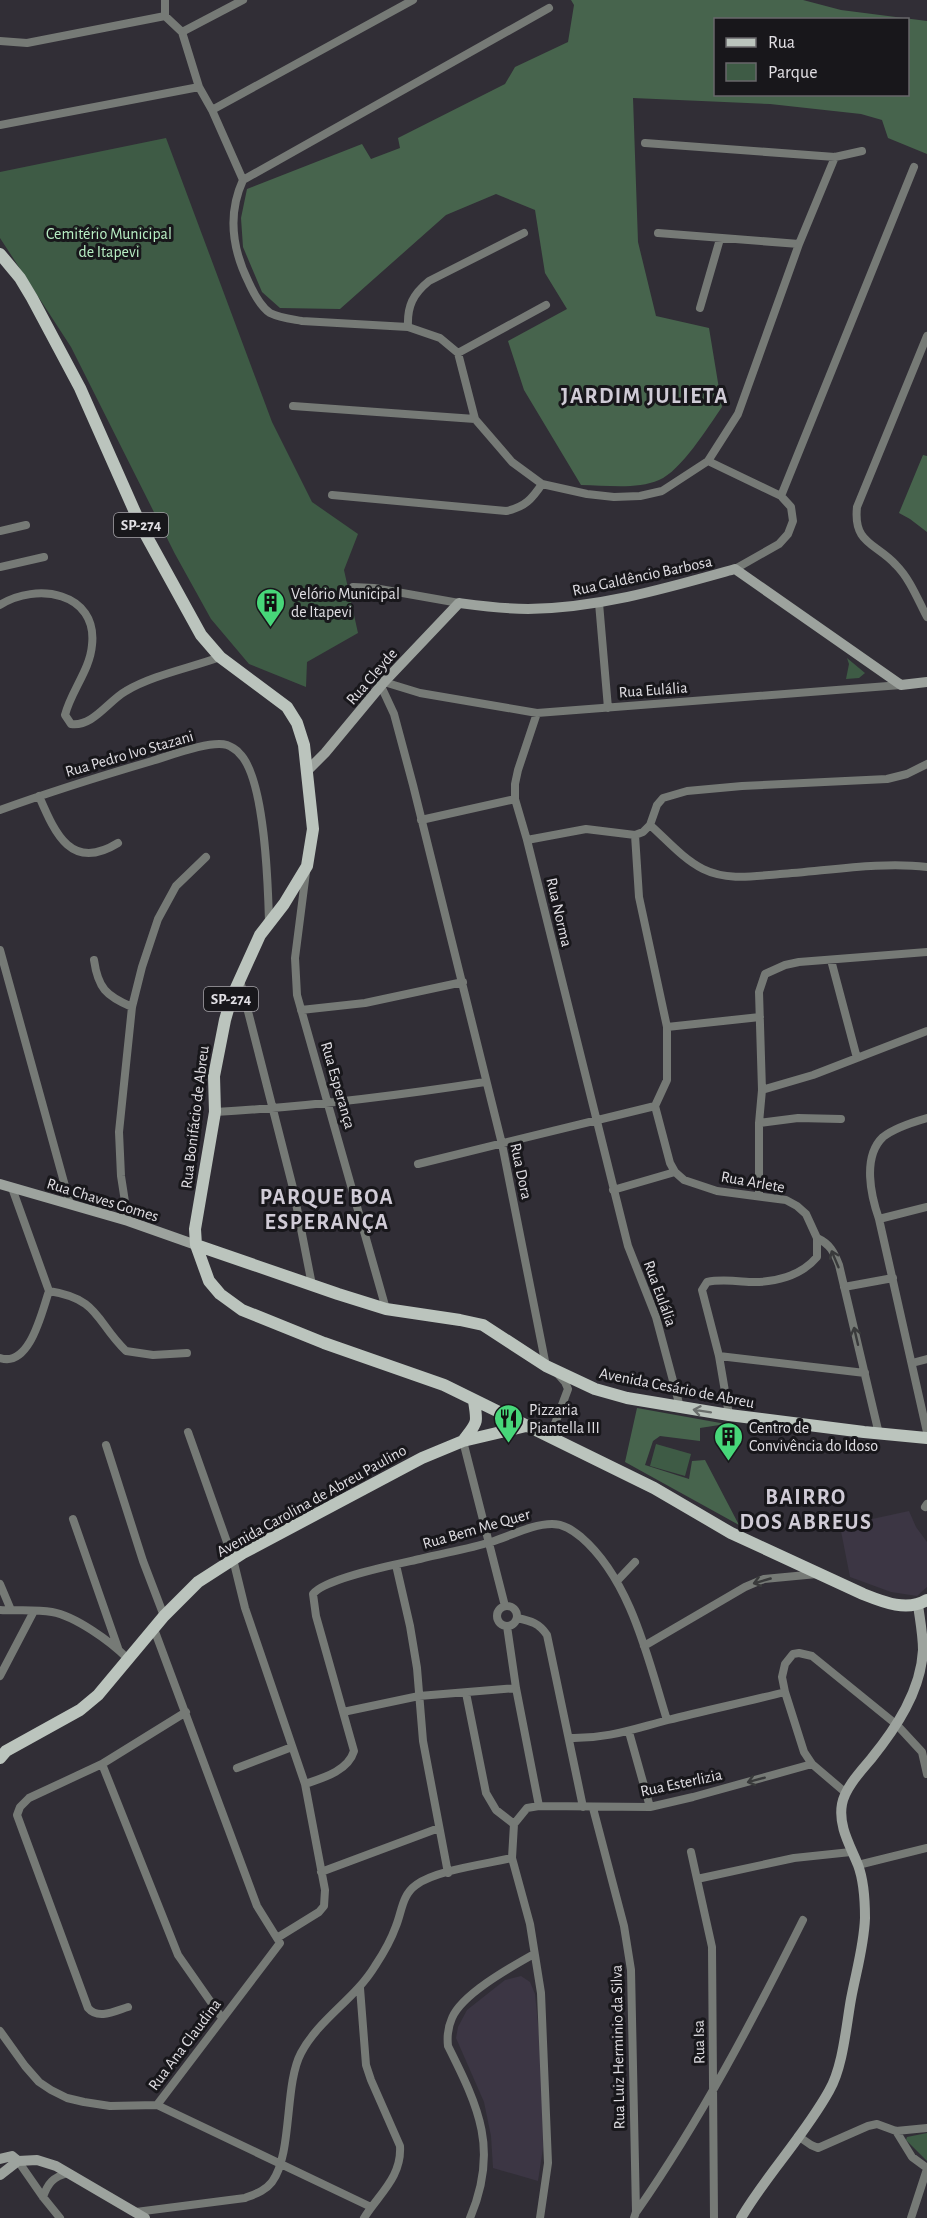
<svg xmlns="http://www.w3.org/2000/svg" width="927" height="2218" font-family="'Alegreya Sans',sans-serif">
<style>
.built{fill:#3c3644}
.green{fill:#3e5b45}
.forest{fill:#47644d;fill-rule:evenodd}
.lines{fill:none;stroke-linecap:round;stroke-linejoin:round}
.street{stroke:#767a76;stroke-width:8}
.secondary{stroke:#9da39e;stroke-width:10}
.primary{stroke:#bbc4bd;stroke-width:12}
.oneway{stroke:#393a3b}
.oneway2{stroke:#6a6e6c}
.labels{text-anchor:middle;stroke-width:6;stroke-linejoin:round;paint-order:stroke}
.shield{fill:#18171b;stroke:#a5a3a8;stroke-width:1.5}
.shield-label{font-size:15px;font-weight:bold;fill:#e1dfe4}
.park-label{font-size:16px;fill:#b8efc4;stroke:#18171b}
.street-label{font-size:16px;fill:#e1dfe4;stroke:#18171b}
.poi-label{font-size:16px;fill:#e1dfe4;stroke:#18171b;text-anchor:start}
.district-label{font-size:22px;font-weight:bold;letter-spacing:1.5px;fill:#d0cbd6;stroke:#18171b}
</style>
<rect width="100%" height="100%" fill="#312e36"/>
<path class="built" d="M 909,1511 L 916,1527 L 927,1542 L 927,1587 L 917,1596 L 891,1592 L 850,1577 L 840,1526 Z
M 521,1976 L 530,1982 L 535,1994 L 542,2063 L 543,2148 L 538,2181 L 493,2168 L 491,2136 L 484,2102 L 456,2038 L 458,2027 L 467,2010 L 505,1980 Z"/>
<path class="green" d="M 166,138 L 272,422 L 312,502 L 358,534 L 344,570 L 358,633 L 307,662 L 306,687 L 249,664 L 211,619 L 175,554 L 71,347 L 0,238 L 0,172 Z
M 847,658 L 865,673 L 859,678 L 846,679 L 849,664 Z
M 656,1444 L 691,1454 L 685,1476 L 650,1466 Z
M 927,2133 L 927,2161 L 906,2140 L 907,2137 Z"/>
<path class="forest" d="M 571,0 L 803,0 L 841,10 L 927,21 L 927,154 L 888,138 L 882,120 L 861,114 L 770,104 L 633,98 L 638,242 L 656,316 L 709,328 L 722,407 C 708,427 681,471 659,480 C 636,490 605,485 581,485 L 524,390 L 508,341 L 567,309 L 545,273 L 535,210 L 496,194 L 446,215 L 340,309 L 280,308 L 262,292 L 243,247 L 241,218 L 247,189 L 362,144 L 371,159 L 400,148 L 398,138 L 505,84 L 515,67 L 568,42 L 574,5 ZM 716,20 L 908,20 L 908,94 L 716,94 Z
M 923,455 L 927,456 L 927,532 L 910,519 L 899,513 Z
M 637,1408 L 726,1424 L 700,1428 L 700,1441 L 660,1436 L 653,1441 L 645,1465 L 689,1479 L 692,1461 L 705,1460 L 739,1525 L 625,1462 Z"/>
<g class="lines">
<path class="street" d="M 165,0 L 165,16 L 182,32
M 182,32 L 199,87 L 212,110 L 243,180 C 227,215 232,249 249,283 C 254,294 260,306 270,313 C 280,318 291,319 302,321 L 408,327 L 440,338 L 458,353 L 475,419 L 512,462 L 542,484 L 587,494 L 614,497 L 640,496 L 662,491 L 708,461 L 738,414 L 799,244 L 835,157
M 182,32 L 243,0
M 0,41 L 27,43 L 165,16
M 212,110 L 413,0
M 0,125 L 199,87
M 645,143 L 835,157 L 862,151
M 243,180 L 549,8
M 658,233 L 799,244
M 700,308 L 720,239
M 408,327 C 407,306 413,294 429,281 L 524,233
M 927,336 L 857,507 C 853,544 876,543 896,565 C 910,579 918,600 927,617
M 458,353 L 546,305
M 293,406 L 475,419
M 708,461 L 781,496 L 791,507 L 793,521 L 788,534 L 779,544 L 735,569
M 332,495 L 506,511 C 525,507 532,499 542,484
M 781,496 L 914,167
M 0,531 L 26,525
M 0,567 L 44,557
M 353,587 L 374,588 L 459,603
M 599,603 L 608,708
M 0,605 C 36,582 98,592 92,645 C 90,670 71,691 65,715 L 71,724 C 93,727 108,701 126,691 C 153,675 190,668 220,657
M 384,682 L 420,693 L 537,713 L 901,685
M 381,686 L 394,714 L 413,785 L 502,1144 L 546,1366
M 537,713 L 518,770 L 515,784 L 515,799 L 527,840 L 628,1246 L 656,1317 L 680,1407
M 39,796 C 55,833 71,872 118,843
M 0,810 C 50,792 101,776 152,761 C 169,756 210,740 227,745 C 230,746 237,750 239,753 C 265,777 268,885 269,921
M 421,820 L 515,799
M 650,825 C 667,840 683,859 703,869 C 727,881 755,876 780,874 C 826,871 882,861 927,867
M 635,835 L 639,897 L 667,1027 L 667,1080 L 655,1106 L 670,1163 L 675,1172 L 684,1180 L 717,1191 L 786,1200 L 797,1206 L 806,1214 L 817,1238 L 817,1257 C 801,1276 774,1283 749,1282 C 735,1281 721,1279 707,1282 L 702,1290 L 719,1356 L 729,1415
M 527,840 L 586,829 L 635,835 L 643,832 L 650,825 L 657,805 L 663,798 L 687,791 L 742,786 L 887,779 L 907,774 L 927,764
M 306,872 L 295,958 L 297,995 L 386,1309
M 0,950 L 70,1204
M 94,960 C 98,988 106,996 132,1007
M 831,960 L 857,1058
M 240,980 L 293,1188 L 312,1285
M 301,1010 L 365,1003 L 463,982
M 667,1027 L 760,1017
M 762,1090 L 813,1075 L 927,1031
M 215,1112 C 306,1107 395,1096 485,1082
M 927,1118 C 913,1122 894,1128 883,1137 C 862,1157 871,1196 879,1219 L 927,1432
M 759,1123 L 798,1118 L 841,1119
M 418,1164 L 655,1106
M 613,1190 L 675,1172
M 759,1196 L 759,1123 L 762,1090 L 759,992 L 765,974 L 785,965 L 799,962 L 927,952
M 879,1219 L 927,1207
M 128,1221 L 121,1176 L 119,1132 L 132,1007 L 142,967 L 158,919 L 176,886 L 206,857
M 817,1238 C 830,1244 834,1252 839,1265 L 879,1434
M 844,1287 L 893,1278
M 49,1291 C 100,1299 95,1321 126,1351 L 153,1355 L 187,1353
M 719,1356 L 865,1373
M 0,1358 C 30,1368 42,1311 49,1291 L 12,1188
M 912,1363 L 927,1359
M 188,1432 L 233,1559 L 245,1608 L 305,1784 L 325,1890 L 324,1906 L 319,1912 L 277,1938
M 550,1437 L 568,1389 L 565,1382 L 558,1374
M 463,1441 L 505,1606
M 106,1445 L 143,1561 L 164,1616
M 925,1507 L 927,1504
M 73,1519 L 118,1648
M 396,1565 L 410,1626 L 417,1668 L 423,1741 L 448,1873
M 617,1581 L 635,1562
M 0,1584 L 11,1610
M497 1616a10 10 0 1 1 20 0a10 10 0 1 1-20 0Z
M 0,1610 C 17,1611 35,1609 52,1612 C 75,1616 110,1641 127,1658
M 517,1618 C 531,1621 539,1623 547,1635 L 583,1807
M 507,1626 L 516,1688 L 539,1806
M 154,1629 L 257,1906 L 280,1943 L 157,2105
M 644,1646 L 745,1587 L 764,1579 L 817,1574
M 0,1676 L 34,1611
M 466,1693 L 486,1793 L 496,1810 L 514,1824
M 343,1712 L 419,1696 L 516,1688
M 629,1732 L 650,1807
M 569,1738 C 607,1739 633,1729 668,1720 C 707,1710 746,1702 785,1692
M 102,1764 L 178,1955 L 222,2018
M 237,1768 L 292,1747
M 305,1784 C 323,1778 348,1771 354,1751 L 316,1616 L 313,1594 C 325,1578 398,1564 420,1559 C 444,1553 468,1549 491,1542 C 511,1536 532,1524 552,1524 C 564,1524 572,1530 581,1537 C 631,1580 648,1659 667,1720
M 846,1793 L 812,1764 L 804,1752 L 785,1692 L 782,1677 L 785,1664 L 793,1654 L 799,1653 L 812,1656 L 897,1725 L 922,1752 L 927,1774
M 593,1808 L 624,1926 L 631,1970 L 636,2212 L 634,2218
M 691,1852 L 712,1947 L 714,2218
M 858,1865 L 927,1848
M 321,1872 L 439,1828
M 697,1879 L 794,1858 L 851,1852
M 360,1988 L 366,2065 L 371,2080 L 400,2146 C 402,2177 379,2194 364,2218
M 128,2007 C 115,2011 98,2020 88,2008 L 17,1815 L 20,1807 L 29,1798 L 102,1764 L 186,1712
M 0,2031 L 25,2066 L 39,2082 L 51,2090 L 67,2098 L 84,2102 L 110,2106 L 157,2105 L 371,2207
M 896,2131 L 912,2157 L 927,2168
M 798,2136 L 811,2145 L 818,2148 L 868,2126 L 877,2124 L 896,2131 L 927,2128
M 18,2161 L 43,2197 L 60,2218
M 43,2197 C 48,2183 53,2177 68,2173
M 637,2211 C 701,2119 753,2020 803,1920
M 136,2212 L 245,2198 C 255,2194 265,2191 272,2182 C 293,2153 284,2085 301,2053 C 319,2019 355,1999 375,1966 C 383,1954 391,1940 396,1926 C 402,1911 402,1895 416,1885 C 436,1870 487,1864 512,1858
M 470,2218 C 499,2150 479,2108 448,2046 C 447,2037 448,2027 452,2018 C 462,1994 511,1967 534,1954
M 540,2218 L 548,2163 L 541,1993 L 530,1924 L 512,1858 L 514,1824 L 527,1808 L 539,1806 L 650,1807 L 693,1797 L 812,1764
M 911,2218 L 927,2169"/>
<path class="secondary" d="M 308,770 L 325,753 L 384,682 L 459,603 C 482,606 504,609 528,609 C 599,608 667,588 735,569 L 901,685 L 927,682
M 0,1184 L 128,1221 L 196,1245
M 0,2159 L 12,2156 L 18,2161 L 37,2160 L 56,2166 L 145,2218
M 0,2175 L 18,2161
M 741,2218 C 767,2174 804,2136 829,2091 C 843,2067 846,2027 851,1999 C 856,1972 864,1946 865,1918 C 865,1901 864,1881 858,1865 C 850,1845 838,1826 842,1804 C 845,1788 860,1772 871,1759 C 896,1728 921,1691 923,1650 C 923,1635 920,1620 918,1605"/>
<path class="primary" d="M 0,254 L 20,278 L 32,298 L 80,388 L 142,528 L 201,635 L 220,657 L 287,707 L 297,723 L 304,745 L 313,829 L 307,866 L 284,904 L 260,935 L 231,999 L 225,1020 L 214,1076 L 215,1112 L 195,1229 L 196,1245 L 209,1281 L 220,1294 L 242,1310 L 324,1343 L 444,1385 L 654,1488 L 731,1533 L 863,1594 C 883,1602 907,1612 927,1600
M 196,1245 L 338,1294 L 386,1309 L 460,1320 L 483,1325 L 546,1366 L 595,1389 L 627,1398 L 729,1415 L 864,1432 L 927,1438
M 463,1441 C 477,1422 478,1425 474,1401
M 0,1758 L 6,1751 L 80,1710 L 98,1695 L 164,1616 L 198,1582 L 243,1553 L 422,1458 L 463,1441 L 526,1426"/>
</g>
<defs><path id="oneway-shaft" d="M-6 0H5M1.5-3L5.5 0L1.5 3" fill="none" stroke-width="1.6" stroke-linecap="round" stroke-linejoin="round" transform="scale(1.5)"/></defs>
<g class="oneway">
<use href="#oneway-shaft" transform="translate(835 1259) rotate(-113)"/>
<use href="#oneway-shaft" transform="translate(856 1336) rotate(-103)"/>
<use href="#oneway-shaft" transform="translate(762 1581) rotate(164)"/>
<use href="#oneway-shaft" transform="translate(756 1780) rotate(165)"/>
</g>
<use class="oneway2" href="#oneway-shaft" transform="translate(702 1411) rotate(-171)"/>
<defs>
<symbol id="building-pin" viewBox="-11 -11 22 30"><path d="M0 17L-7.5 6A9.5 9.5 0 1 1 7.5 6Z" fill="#47d779" stroke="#18171b"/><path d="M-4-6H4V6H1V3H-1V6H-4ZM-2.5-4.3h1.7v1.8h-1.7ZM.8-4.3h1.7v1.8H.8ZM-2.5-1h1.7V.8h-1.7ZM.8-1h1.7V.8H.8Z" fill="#111"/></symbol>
<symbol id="restaurant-pin" viewBox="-11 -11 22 30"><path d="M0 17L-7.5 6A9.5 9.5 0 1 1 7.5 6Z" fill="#47d779" stroke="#18171b"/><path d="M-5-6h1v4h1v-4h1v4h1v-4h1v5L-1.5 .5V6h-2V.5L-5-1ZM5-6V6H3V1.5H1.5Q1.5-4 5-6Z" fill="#111"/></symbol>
</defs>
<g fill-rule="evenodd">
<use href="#building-pin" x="254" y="586" width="33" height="45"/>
<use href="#restaurant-pin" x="492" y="1402" width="33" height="45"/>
<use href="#building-pin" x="712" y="1420" width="33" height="45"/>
</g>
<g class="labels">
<g class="shield">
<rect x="114" y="513" width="54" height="24" rx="4.5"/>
<rect x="204" y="987" width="54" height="24" rx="4.5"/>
</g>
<g class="shield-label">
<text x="141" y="530">SP-274</text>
<text x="231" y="1004">SP-274</text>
</g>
<g class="park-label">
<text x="109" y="239">Cemitério Municipal<tspan x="109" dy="18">de Itapevi</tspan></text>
</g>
<g class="street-label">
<text transform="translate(642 575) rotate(-12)" y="6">Rua Galdêncio Barbosa</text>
<text transform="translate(371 676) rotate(-49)" y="6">Rua Cleyde</text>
<text transform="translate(653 689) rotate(-4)" y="6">Rua Eulália</text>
<text transform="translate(129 753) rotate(-16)" y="6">Rua Pedro Ivo Stazani</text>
<text transform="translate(560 912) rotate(77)" y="6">Rua Norma</text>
<text transform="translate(339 1085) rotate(74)" y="6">Rua Esperança</text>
<text transform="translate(194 1117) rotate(-83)" y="6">Rua Bonifácio de Abreu</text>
<text transform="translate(522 1171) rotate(78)" y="6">Rua Dora</text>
<text transform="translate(753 1181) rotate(10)" y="6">Rua Arlete</text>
<text transform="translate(103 1199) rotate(17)" y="6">Rua Chaves Gomes</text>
<text transform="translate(661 1293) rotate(70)" y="6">Rua Eulália</text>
<text transform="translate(677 1387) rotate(11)" y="6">Avenida Cesário de Abreu</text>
<text transform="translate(311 1500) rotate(-29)" y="6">Avenida Carolina de Abreu Paulino</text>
<text transform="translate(476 1528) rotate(-16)" y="6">Rua Bem Me Quer</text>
<text transform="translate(681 1782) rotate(-12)" y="6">Rua Esterlizia</text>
<text transform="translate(698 2042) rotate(-91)" y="6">Rua Isa</text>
<text transform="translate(184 2044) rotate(-53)" y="6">Rua Ana Claudina</text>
<text transform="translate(617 2047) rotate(-91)" y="6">Rua Luiz Herminio da Silva</text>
</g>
<g class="poi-label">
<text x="291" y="599">Velório Municipal<tspan x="291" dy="18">de Itapevi</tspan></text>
<text x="529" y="1415">Pizzaria<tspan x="529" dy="18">Piantella III</tspan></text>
<text x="749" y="1433">Centro de<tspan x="749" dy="18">Convivência do Idoso</tspan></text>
</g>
<g class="district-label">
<text x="645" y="403">JARDIM JULIETA</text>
<text x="327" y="1204">PARQUE BOA<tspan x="327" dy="25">ESPERANÇA</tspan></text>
<text x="806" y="1504">BAIRRO<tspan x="806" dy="25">DOS ABREUS</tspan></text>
</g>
</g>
<rect x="714" y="18" width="195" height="78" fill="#18171b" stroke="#68676b" stroke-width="1.5"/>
<rect x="726" y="38" width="30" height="9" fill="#bbc4bd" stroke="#68676b" stroke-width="1.5"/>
<text x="768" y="48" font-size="18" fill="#e1dfe4">Rua</text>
<rect x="726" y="63" width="30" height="18" fill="#3e5b45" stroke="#68676b" stroke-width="1.5"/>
<text x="768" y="78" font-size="18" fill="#e1dfe4">Parque</text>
</svg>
